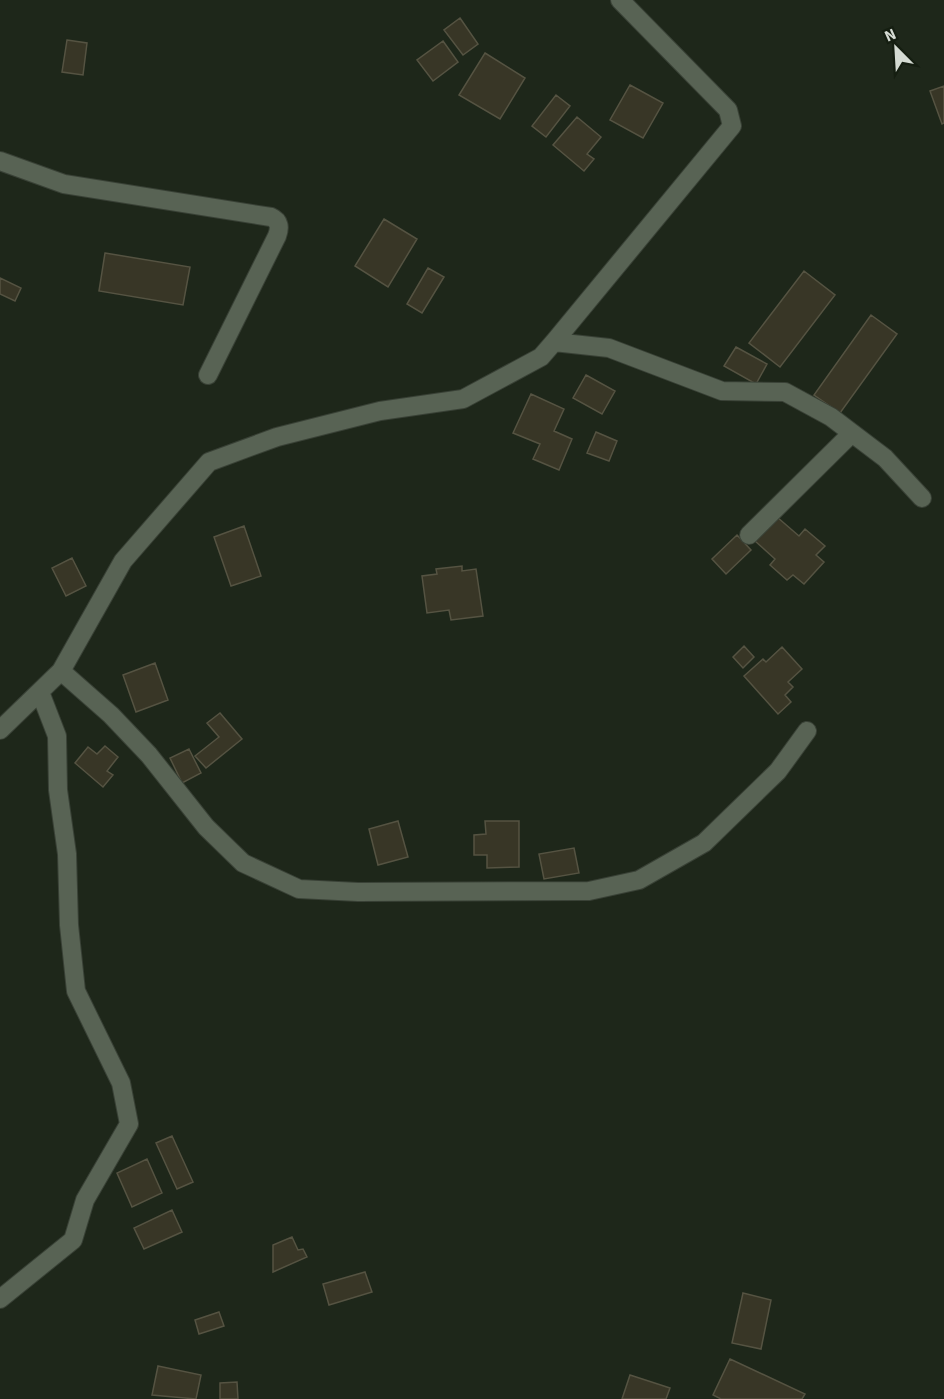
<svg xmlns="http://www.w3.org/2000/svg" width="944" height="1399" font-family="'Source Sans 3',sans-serif">
<style>
.building{fill:#383626;stroke:#555342;stroke-width:1.5}
.lines{fill:none;stroke-linecap:round;stroke-linejoin:round}
.street-casing{stroke:#394136;stroke-width:20}
.street{stroke:#586354;stroke-width:18}
</style>
<rect width="100%" height="100%" fill="#1e271a"/>
<path class="building" d="M 460,18 L 478,44 L 463,55 L 444,30 Z
M 67,40 L 87,43 L 83,75 L 62,72 Z
M 443,41 L 458,62 L 433,81 L 417,60 Z
M 485,53 L 525,78 L 500,119 L 459,95 Z
M 630,85 L 663,103 L 643,138 L 610,120 Z
M 944,86 L 944,123 L 942,124 L 930,91 Z
M 556,95 L 570,106 L 546,137 L 532,126 Z
M 577,117 L 601,137 L 587,154 L 594,159 L 584,171 L 553,145 Z
M 384,219 L 417,239 L 388,287 L 355,266 Z
M 105,253 L 190,267 L 183,305 L 99,291 Z
M 428,268 L 444,277 L 422,313 L 407,304 Z
M 804,271 L 835,295 L 780,367 L 749,343 Z
M 0,278 L 21,288 L 15,301 L 0,294 Z
M 871,315 L 897,334 L 840,413 L 814,395 Z
M 736,347 L 767,364 L 756,384 L 724,366 Z
M 586,375 L 615,391 L 602,414 L 573,398 Z
M 531,394 L 564,409 L 554,431 L 572,439 L 559,470 L 533,459 L 540,444 L 513,433 Z
M 596,432 L 617,441 L 609,461 L 587,453 Z
M 777,517 L 799,536 L 805,529 L 825,546 L 816,555 L 824,562 L 804,584 L 793,575 L 787,580 L 770,565 L 775,559 L 755,541 Z
M 244,526 L 261,576 L 231,586 L 214,537 Z
M 737,535 L 751,550 L 726,574 L 712,559 Z
M 72,558 L 86,586 L 66,596 L 52,568 Z
M 462,566 L 462,571 L 476,569 L 483,616 L 451,620 L 449,610 L 427,613 L 422,576 L 437,574 L 436,569 Z
M 744,646 L 754,657 L 743,668 L 733,657 Z
M 782,647 L 802,669 L 788,682 L 793,687 L 785,695 L 791,702 L 778,714 L 744,676 L 763,659 L 766,662 Z
M 155,663 L 168,700 L 136,712 L 123,675 Z
M 220,713 L 242,739 L 206,768 L 195,756 L 219,737 L 207,723 Z
M 105,746 L 118,757 L 107,771 L 113,775 L 103,787 L 75,763 L 88,747 L 97,754 Z
M 189,749 L 201,773 L 182,783 L 170,758 Z
M 398,821 L 408,857 L 378,865 L 369,829 Z
M 485,821 L 519,821 L 519,867 L 487,868 L 487,855 L 474,855 L 474,835 L 486,834 Z
M 574,848 L 579,873 L 544,879 L 539,854 Z
M 172,1136 L 193,1182 L 177,1189 L 156,1143 Z
M 147,1159 L 162,1193 L 132,1207 L 117,1173 Z
M 172,1210 L 182,1232 L 144,1249 L 134,1228 Z
M 292,1237 L 298,1250 L 303,1249 L 307,1257 L 273,1272 L 273,1245 Z
M 365,1272 L 372,1292 L 329,1305 L 323,1284 Z
M 743,1293 L 771,1300 L 761,1349 L 732,1343 Z
M 219,1312 L 224,1326 L 199,1334 L 195,1320 Z
M 730,1359 L 805,1394 L 802,1399 L 721,1399 L 713,1395 Z
M 158,1366 L 201,1375 L 196,1399 L 152,1395 Z
M 630,1375 L 670,1388 L 666,1399 L 622,1399 Z
M 237,1382 L 238,1399 L 220,1399 L 220,1383 Z"/>
<g class="lines">
<defs>
<path id="street" d="M 0,161 L 64,184 L 271,217 C 280,221 280,228 277,236 L 208,375
M 554,342 L 609,348 L 722,391 L 785,392 L 831,417 L 852,433 L 885,458 L 922,498
M 749,535 L 852,433
M 61,671 L 111,715 L 149,755 L 206,827 L 243,863 L 299,889 L 358,892 L 589,891 L 639,880 L 704,843 L 778,771 L 807,731
M 0,730 L 61,671 L 123,561 L 209,462 L 277,437 L 380,411 L 463,399 L 541,357 L 554,342 L 732,126 L 728,110 L 620,0
M 0,1299 L 73,1240 L 85,1200 L 129,1124 L 121,1083 L 76,991 L 69,925 L 67,854 L 58,790 L 57,736 L 40,692"/>
</defs>
<use href="#street" class="street-casing"/>
<use href="#street" class="street"/>
</g>
<g transform="translate(896 48) rotate(336)" stroke="#151e11" stroke-width="4.5" paint-order="stroke">
<path d="M0-4.5L10 22L0 15L-10 22Z" fill="#d5dbd3"/>
<text y="-9" font-size="16" font-weight="bold" text-anchor="middle" fill="#d5dbd3">N</text>
</g>
</svg>
